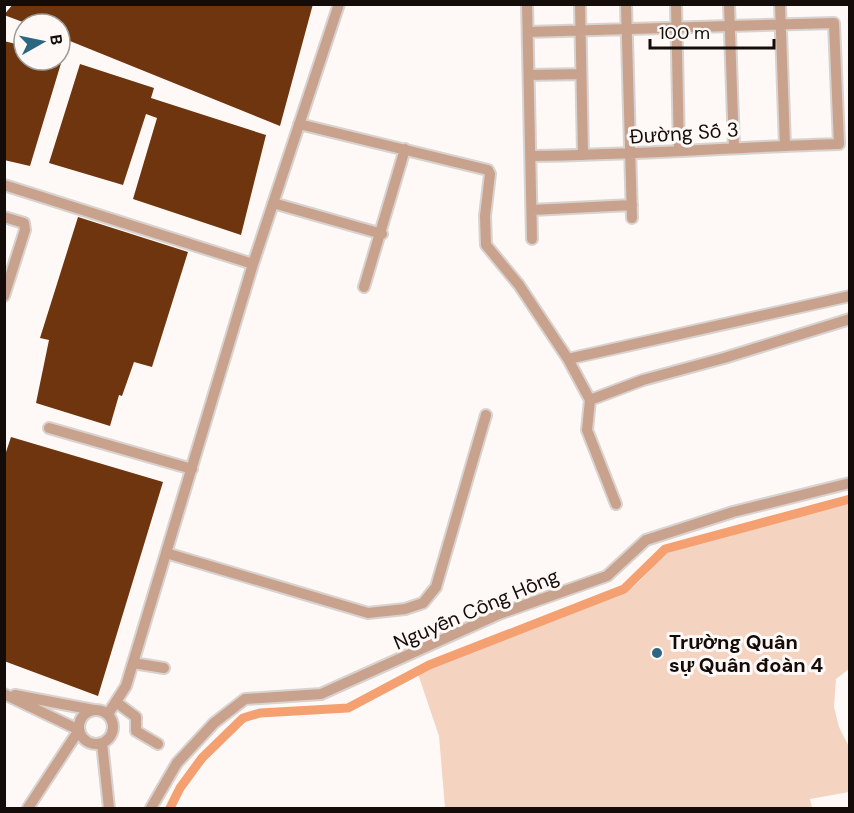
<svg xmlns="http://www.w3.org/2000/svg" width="854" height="813" font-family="'DM Sans',sans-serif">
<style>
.green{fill:#f4d3c1}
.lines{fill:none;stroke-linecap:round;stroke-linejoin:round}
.canal{stroke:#f5a070;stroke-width:9}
.building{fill:#6f350e}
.minor-casing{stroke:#d9d3d0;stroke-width:14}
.minor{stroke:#c9a28e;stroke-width:10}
.poi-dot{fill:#2d6680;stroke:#fef9f6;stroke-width:2}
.labels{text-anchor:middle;stroke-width:6;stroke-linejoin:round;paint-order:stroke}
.street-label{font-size:20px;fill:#140c08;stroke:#fef9f6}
.poi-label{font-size:20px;font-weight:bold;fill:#140c08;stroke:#fef9f6;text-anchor:start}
</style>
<rect width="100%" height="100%" fill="#fef9f6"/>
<path class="green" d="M 849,501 L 849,669 L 836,679 L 834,707 L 839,727 L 849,747 L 849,792 L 810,799 L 812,808 L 445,808 L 439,736 L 418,674 C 486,643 557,622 624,592 C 646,582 653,558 676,548 Z"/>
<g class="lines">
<path class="canal" d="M 170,808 L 180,788 L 202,758 L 243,718 L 260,713 L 348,708 L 429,665 L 624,589 L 665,549 L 850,499"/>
</g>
<path class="building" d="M 13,4 L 313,4 L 280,126 L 60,37 L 60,24 L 28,24 L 4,15 Z
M 4,41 L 24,46 L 24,60 L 62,60 L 30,166 L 4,160 Z
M 80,64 L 154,88 L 151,98 L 266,135 L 241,235 L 133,199 L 157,118 L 146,114 L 123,185 L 49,163 Z
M 78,217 L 188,252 L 152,367 L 134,362 L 122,396 L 119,395 L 110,426 L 36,403 L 49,340 L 40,338 Z
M 11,437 L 163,482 L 98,696 L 4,661 L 4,458 Z"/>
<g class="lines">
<defs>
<path id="minor" d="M 527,4 L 532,239
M 580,4 L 583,155
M 626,4 L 632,218
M 676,4 L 679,151
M 729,4 L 734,148
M 780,4 L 785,146
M 528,32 L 834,23 L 839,144 C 736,147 634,155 531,156
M 529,75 L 581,74
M 299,124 L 488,170 L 490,174 L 485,216 L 486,245 L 519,285 L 568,359 L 590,400
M 4,185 L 253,264
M 273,203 L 382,234
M 532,210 L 632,205
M 4,217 L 24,223 L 25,230 L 4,296
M 364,287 L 405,149
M 568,359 L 850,296
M 49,428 L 192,469
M 616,504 L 587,430 L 590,400 L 643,380 L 724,358 L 850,319
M 166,553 L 368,613 L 405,609 L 423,603 L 436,587 L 486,415
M 133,663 L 164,668
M 4,694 L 79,730 L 28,808
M 15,695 L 94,710
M 116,702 L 136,717 L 136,731 L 158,744
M79 727a17 17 0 1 1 34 0a17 17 0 1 1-34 0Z
M 108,714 L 126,686 L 253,264 L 339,4
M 102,743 L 109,808
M 151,808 L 177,763 L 214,723 L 245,699 L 321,694 L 499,614 L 607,576 L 646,540 L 733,512 L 850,483"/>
</defs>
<use href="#minor" class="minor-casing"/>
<use href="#minor" class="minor"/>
</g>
<circle class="poi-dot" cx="657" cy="653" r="6"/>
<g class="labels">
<g class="street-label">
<text transform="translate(684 133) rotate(-4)" y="7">Đường Số 3</text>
<text transform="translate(476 609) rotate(-23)" y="7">Nguyễn Công Hồng</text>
</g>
<g class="poi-label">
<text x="669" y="649">Trường Quân<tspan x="669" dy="23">sự Quân đoàn 4</tspan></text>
</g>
</g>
<rect width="854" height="813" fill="none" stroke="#140c08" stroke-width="12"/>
<g transform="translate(42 42) rotate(81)"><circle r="28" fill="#fef9f6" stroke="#a09a97" stroke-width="1.5"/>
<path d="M0-4.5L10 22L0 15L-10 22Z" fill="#2d6680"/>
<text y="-9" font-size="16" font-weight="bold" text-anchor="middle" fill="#140c08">B</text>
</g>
<path d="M650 39v9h124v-9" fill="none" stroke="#140c08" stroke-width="3"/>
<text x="659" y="39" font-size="18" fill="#140c08" stroke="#fef9f6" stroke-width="4.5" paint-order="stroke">100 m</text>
</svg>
